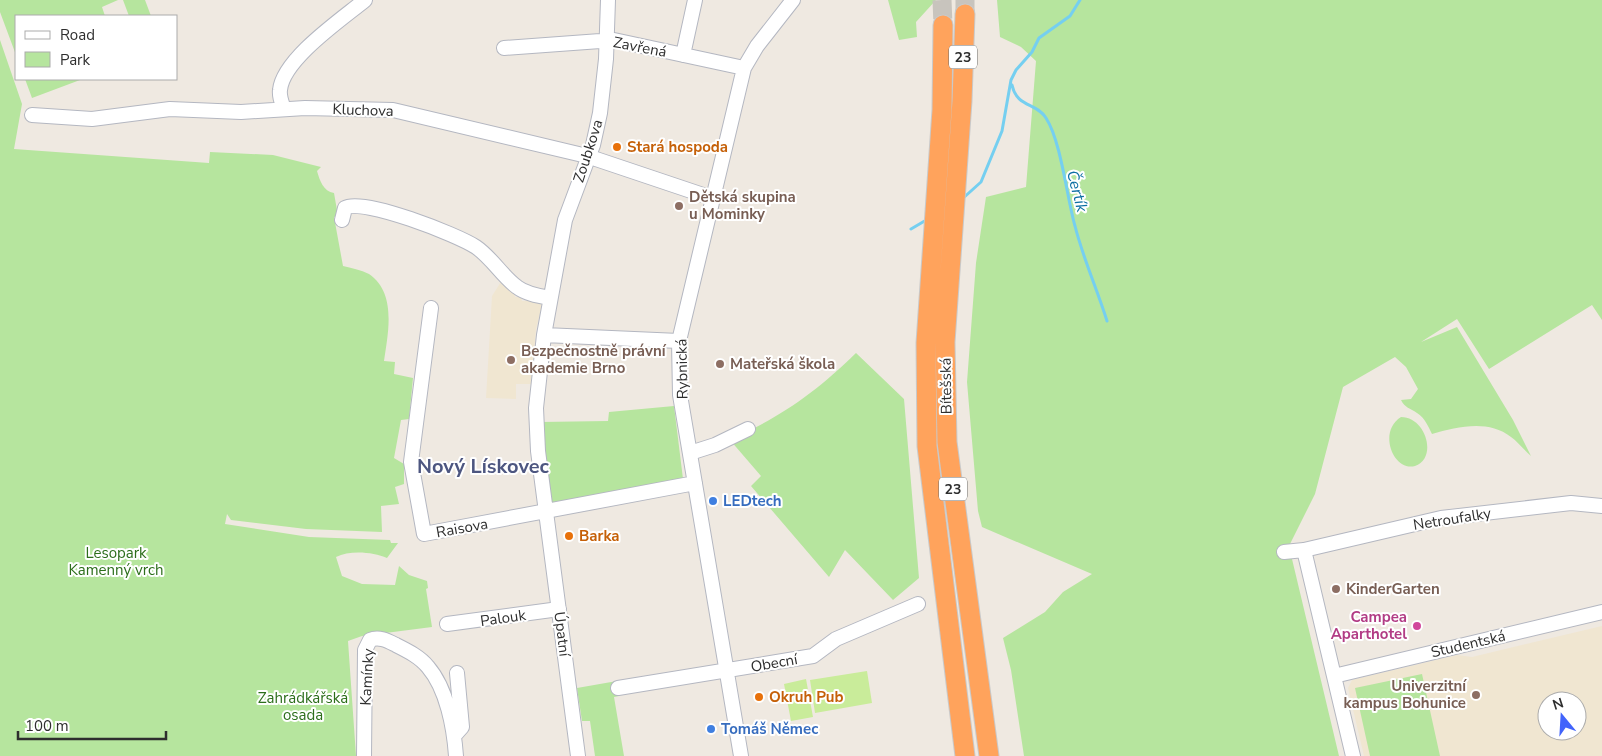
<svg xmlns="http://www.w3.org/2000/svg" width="1602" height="756" font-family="'Nunito Sans',sans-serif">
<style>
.education{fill:#f0e6d1;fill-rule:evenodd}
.green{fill:#b6e59e}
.pitch{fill:#c9ec9a}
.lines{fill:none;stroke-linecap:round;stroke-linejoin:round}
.stream{stroke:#75cff0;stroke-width:3}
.highway-tunnel{stroke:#c8c4bd;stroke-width:19;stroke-dasharray:19 9;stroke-linecap:butt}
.minor-casing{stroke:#b4b7c1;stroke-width:16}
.highway-casing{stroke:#c9c9c9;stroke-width:21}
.minor{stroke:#fff;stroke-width:14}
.highway{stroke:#ffa35c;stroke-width:19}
.food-dot{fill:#e8710a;stroke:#fff;stroke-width:2}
.education-dot{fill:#8d6e63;stroke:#fff;stroke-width:2}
.shop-dot{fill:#3f7fe0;stroke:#fff;stroke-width:2}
.hotel-dot{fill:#d1479c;stroke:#fff;stroke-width:2}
.labels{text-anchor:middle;stroke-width:4;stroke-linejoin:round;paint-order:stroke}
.shield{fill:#fff;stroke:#6d6d6d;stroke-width:1}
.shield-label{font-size:14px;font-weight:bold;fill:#2e2e2e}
.street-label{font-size:15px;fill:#2e2e2e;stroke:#fff}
.food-label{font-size:15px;font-weight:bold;fill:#c56008;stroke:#fff;text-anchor:start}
.education-label{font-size:15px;font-weight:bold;fill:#785e54;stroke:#fff;text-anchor:start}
.shop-label{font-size:15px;font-weight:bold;fill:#366cbe;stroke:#fff;text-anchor:start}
.park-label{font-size:15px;fill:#2c6e1b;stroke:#fff}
.hotel-label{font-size:15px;font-weight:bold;fill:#b23c85;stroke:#fff;text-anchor:end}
.water-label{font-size:16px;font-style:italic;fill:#0d6fa3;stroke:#fff}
.district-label{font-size:20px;font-weight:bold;fill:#4d5680;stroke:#fff}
</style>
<rect width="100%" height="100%" fill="#efe9e1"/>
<path class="education" d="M 504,277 L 514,290 L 515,297 L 521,297 L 522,301 L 539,301 L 542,305 L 536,329 L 531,384 L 516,384 L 516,399 L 486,398 L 492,296 Z
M 1602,626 L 1602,756 L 1364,756 L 1348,688 L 1352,680 L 1457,655 L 1472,657 ZM 1547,701 L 1577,701 L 1577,731 L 1547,731 Z"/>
<path class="green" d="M 0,0 L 118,0 L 102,7 L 105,16 L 16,16 L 16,55 L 0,12 Z
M 123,0 L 145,0 L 151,16 L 129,16 Z
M 888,0 L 936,0 L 916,22 L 917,37 L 899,40 Z
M 997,0 L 1602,0 L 1602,320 L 1592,305 L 1489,369 L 1457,319 L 1421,342 L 1457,327 L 1513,420 L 1531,456 C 1524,450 1518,442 1511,437 C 1488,419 1457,427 1432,434 C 1428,426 1425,418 1417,413 C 1410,408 1405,408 1401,400 L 1411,399 L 1418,389 L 1406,367 L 1395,357 L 1343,387 L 1315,494 L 1290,544 L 1282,547 L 1285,559 L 1292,559 L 1339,756 L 1024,756 L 1011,670 L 1003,638 L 1045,612 L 1063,592 L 1092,574 L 982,527 L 978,511 L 967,382 L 976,263 L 986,197 L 1026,187 L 1036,61 L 1021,47 L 1000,37 Z
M 0,40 L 22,104 L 14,149 L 209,163 L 210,152 L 273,155 L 321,167 L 317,171 C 320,181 323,191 334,193 L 338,216 L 334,217 L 343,266 C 351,268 361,270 369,274 C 397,293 388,333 384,361 L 395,362 L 394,374 L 413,378 L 409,419 L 401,420 L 394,458 L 404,464 L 404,484 L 395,487 L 399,504 L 381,506 L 382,532 L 306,529 L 231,520 L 227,514 L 225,524 L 309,537 L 390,540 L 391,543 L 398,543 L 387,558 C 373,552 350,550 336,557 L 342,576 L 362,584 L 395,585 L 399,566 L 409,575 L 427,581 L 428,588 L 426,589 L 432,627 L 362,636 L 348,641 L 356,756 L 0,756 Z
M 25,79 L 80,79 L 80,80 L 32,98 Z
M 856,353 L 904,399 L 919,578 L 893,600 L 845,550 L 829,577 L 751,486 L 761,476 L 730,440 C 782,416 815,393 856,353 Z
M 674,406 L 683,479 L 550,504 L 540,422 L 608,421 L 609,412 Z
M 1401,417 C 1426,417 1438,458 1415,466 C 1394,472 1377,432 1401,417 Z
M 1422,674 L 1440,756 L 1370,756 L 1355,688 Z
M 617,681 L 619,696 L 614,697 L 624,756 L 595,756 L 590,721 L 582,721 L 577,688 Z"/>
<path class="pitch" d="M 867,671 L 872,703 L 815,713 L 810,680 Z
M 806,679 L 813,717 L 791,721 L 784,684 Z"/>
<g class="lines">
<path class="stream" d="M 1012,85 C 1017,108 1036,102 1046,118 C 1061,141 1067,198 1075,226 C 1083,258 1097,289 1107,321
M 961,200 L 981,182 L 1002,131 L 1011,80 L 1016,70 L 1032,52 L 1039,38 L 1070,16 L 1080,0
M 911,229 L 928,219"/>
<path class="highway-tunnel" d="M 942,0 L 943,25
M 965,14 L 965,0"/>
<defs>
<path id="minor" d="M 504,48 L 614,40 L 744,68
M 683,55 L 695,0
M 284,109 C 282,103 279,97 280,90 C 283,59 342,19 365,0
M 32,115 L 92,119 L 170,109 L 241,112 L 305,108 L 393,110 L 587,156 L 712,198
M 342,220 L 345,208 C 362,197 458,235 476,247 C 492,258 502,276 517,287 C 526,294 539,296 550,298
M 431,308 L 411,462 L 424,534 L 695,483
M 544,335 L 679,341
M 690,453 L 715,445 L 748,429
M 1304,550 L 1353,756
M 1284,552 L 1304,550 L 1441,518 L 1571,503 L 1602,506
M 447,624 L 559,609
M 1334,676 L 1602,612
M 618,688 L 813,656 L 836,639 L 918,604
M 454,736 L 462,727 L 457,673
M 364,756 L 365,650 L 370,640 C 379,636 388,641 396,645 C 408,651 420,657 428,667 C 447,689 454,728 456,756
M 578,756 L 538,451 L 536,408 L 544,335 L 565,220 L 593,145 L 600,113 L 606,59 L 608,0
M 741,756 L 680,395 L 679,341 L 744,68 L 757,46 L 793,0"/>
<path id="highway" d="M 965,14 L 962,101 L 945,342 L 947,442 L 989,756
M 943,25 L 942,110 L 926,343 L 927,446 L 965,756"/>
</defs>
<use href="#minor" class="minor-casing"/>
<use href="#highway" class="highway-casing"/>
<use href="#minor" class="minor"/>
<use href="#highway" class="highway"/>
</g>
<g class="food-dot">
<circle cx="617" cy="147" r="5"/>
<circle cx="569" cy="536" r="5"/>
<circle cx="759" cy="697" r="5"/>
</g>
<g class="education-dot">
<circle cx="679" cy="206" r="5"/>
<circle cx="511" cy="360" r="5"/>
<circle cx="720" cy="364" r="5"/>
<circle cx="1336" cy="589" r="5"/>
<circle cx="1476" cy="695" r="5"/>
</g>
<g class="shop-dot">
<circle cx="713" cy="501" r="5"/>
<circle cx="711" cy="729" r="5"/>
</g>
<circle class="hotel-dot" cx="1417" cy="626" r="5"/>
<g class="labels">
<g class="shield">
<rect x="949" y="45.5" width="28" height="23" rx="4"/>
<rect x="939" y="477.5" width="28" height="23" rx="4"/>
</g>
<g class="shield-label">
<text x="963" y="62">23</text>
<text x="953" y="494">23</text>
</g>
<g class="street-label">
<text transform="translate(640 47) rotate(11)" y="5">Zavřená</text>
<text transform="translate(363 110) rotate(2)" y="5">Kluchova</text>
<text transform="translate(588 151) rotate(-72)" y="5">Zoubkova</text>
<text transform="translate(682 369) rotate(-91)" y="5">Rybnická</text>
<text transform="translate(946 386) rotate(-91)" y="5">Bítešská</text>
<text transform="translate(1452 519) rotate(-9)" y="5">Netroufalky</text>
<text transform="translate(462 528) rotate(-10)" y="5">Raisova</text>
<text transform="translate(503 618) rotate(-8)" y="5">Palouk</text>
<text transform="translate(562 634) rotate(83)" y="5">Úpatní</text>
<text transform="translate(1468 644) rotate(-13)" y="5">Studentská</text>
<text transform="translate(774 663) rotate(-10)" y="5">Obecní</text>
<text transform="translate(367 677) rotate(-87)" y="5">Kamínky</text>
</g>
<g class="food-label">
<text x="627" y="152">Stará hospoda</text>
<text x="579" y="541">Barka</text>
<text x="769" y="702">Okruh Pub</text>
</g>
<g class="education-label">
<text x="689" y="202">Dětská skupina<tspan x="689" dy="17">u Mominky</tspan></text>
<text x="521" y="356">Bezpečnostně právní<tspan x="521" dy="17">akademie Brno</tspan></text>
<text x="730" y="369">Mateřská škola</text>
<text x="1346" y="594">KinderGarten</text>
<text x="1466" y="691" text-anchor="end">Univerzitní<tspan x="1466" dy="17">kampus Bohunice</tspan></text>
</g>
<g class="shop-label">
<text x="723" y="506">LEDtech</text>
<text x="721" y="734">Tomáš Němec</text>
</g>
<g class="park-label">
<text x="116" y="558">Lesopark<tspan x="116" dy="17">Kamenný vrch</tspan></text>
<text x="303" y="703">Zahrádkářská<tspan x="303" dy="17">osada</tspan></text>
</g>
<g class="hotel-label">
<text x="1407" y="622">Campea<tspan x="1407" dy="17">Aparthotel</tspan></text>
</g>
<g class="water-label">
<text transform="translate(1078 191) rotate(75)" y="6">Čertík</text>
</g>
<g class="district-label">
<text x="483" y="473">Nový Lískovec</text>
</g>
</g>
<rect x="15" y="15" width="162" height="65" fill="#ffffff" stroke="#ababab"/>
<rect x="25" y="31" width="25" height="8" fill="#ffffff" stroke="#ababab"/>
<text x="60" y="40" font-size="15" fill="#2e2e2e">Road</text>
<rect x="25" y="52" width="25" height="15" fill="#b6e59e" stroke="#ababab"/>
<text x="60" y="65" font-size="15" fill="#2e2e2e">Park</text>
<g transform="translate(1562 716) rotate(342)"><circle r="24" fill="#ffffff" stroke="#ababab"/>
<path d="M0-4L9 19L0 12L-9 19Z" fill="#4264fb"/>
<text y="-8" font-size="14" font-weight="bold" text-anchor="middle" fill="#2e2e2e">N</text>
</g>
<path d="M18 731v8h148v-8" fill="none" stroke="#2e2e2e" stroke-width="2.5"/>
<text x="25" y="731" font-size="15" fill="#2e2e2e" stroke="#ffffff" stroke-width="4" paint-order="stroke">100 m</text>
</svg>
